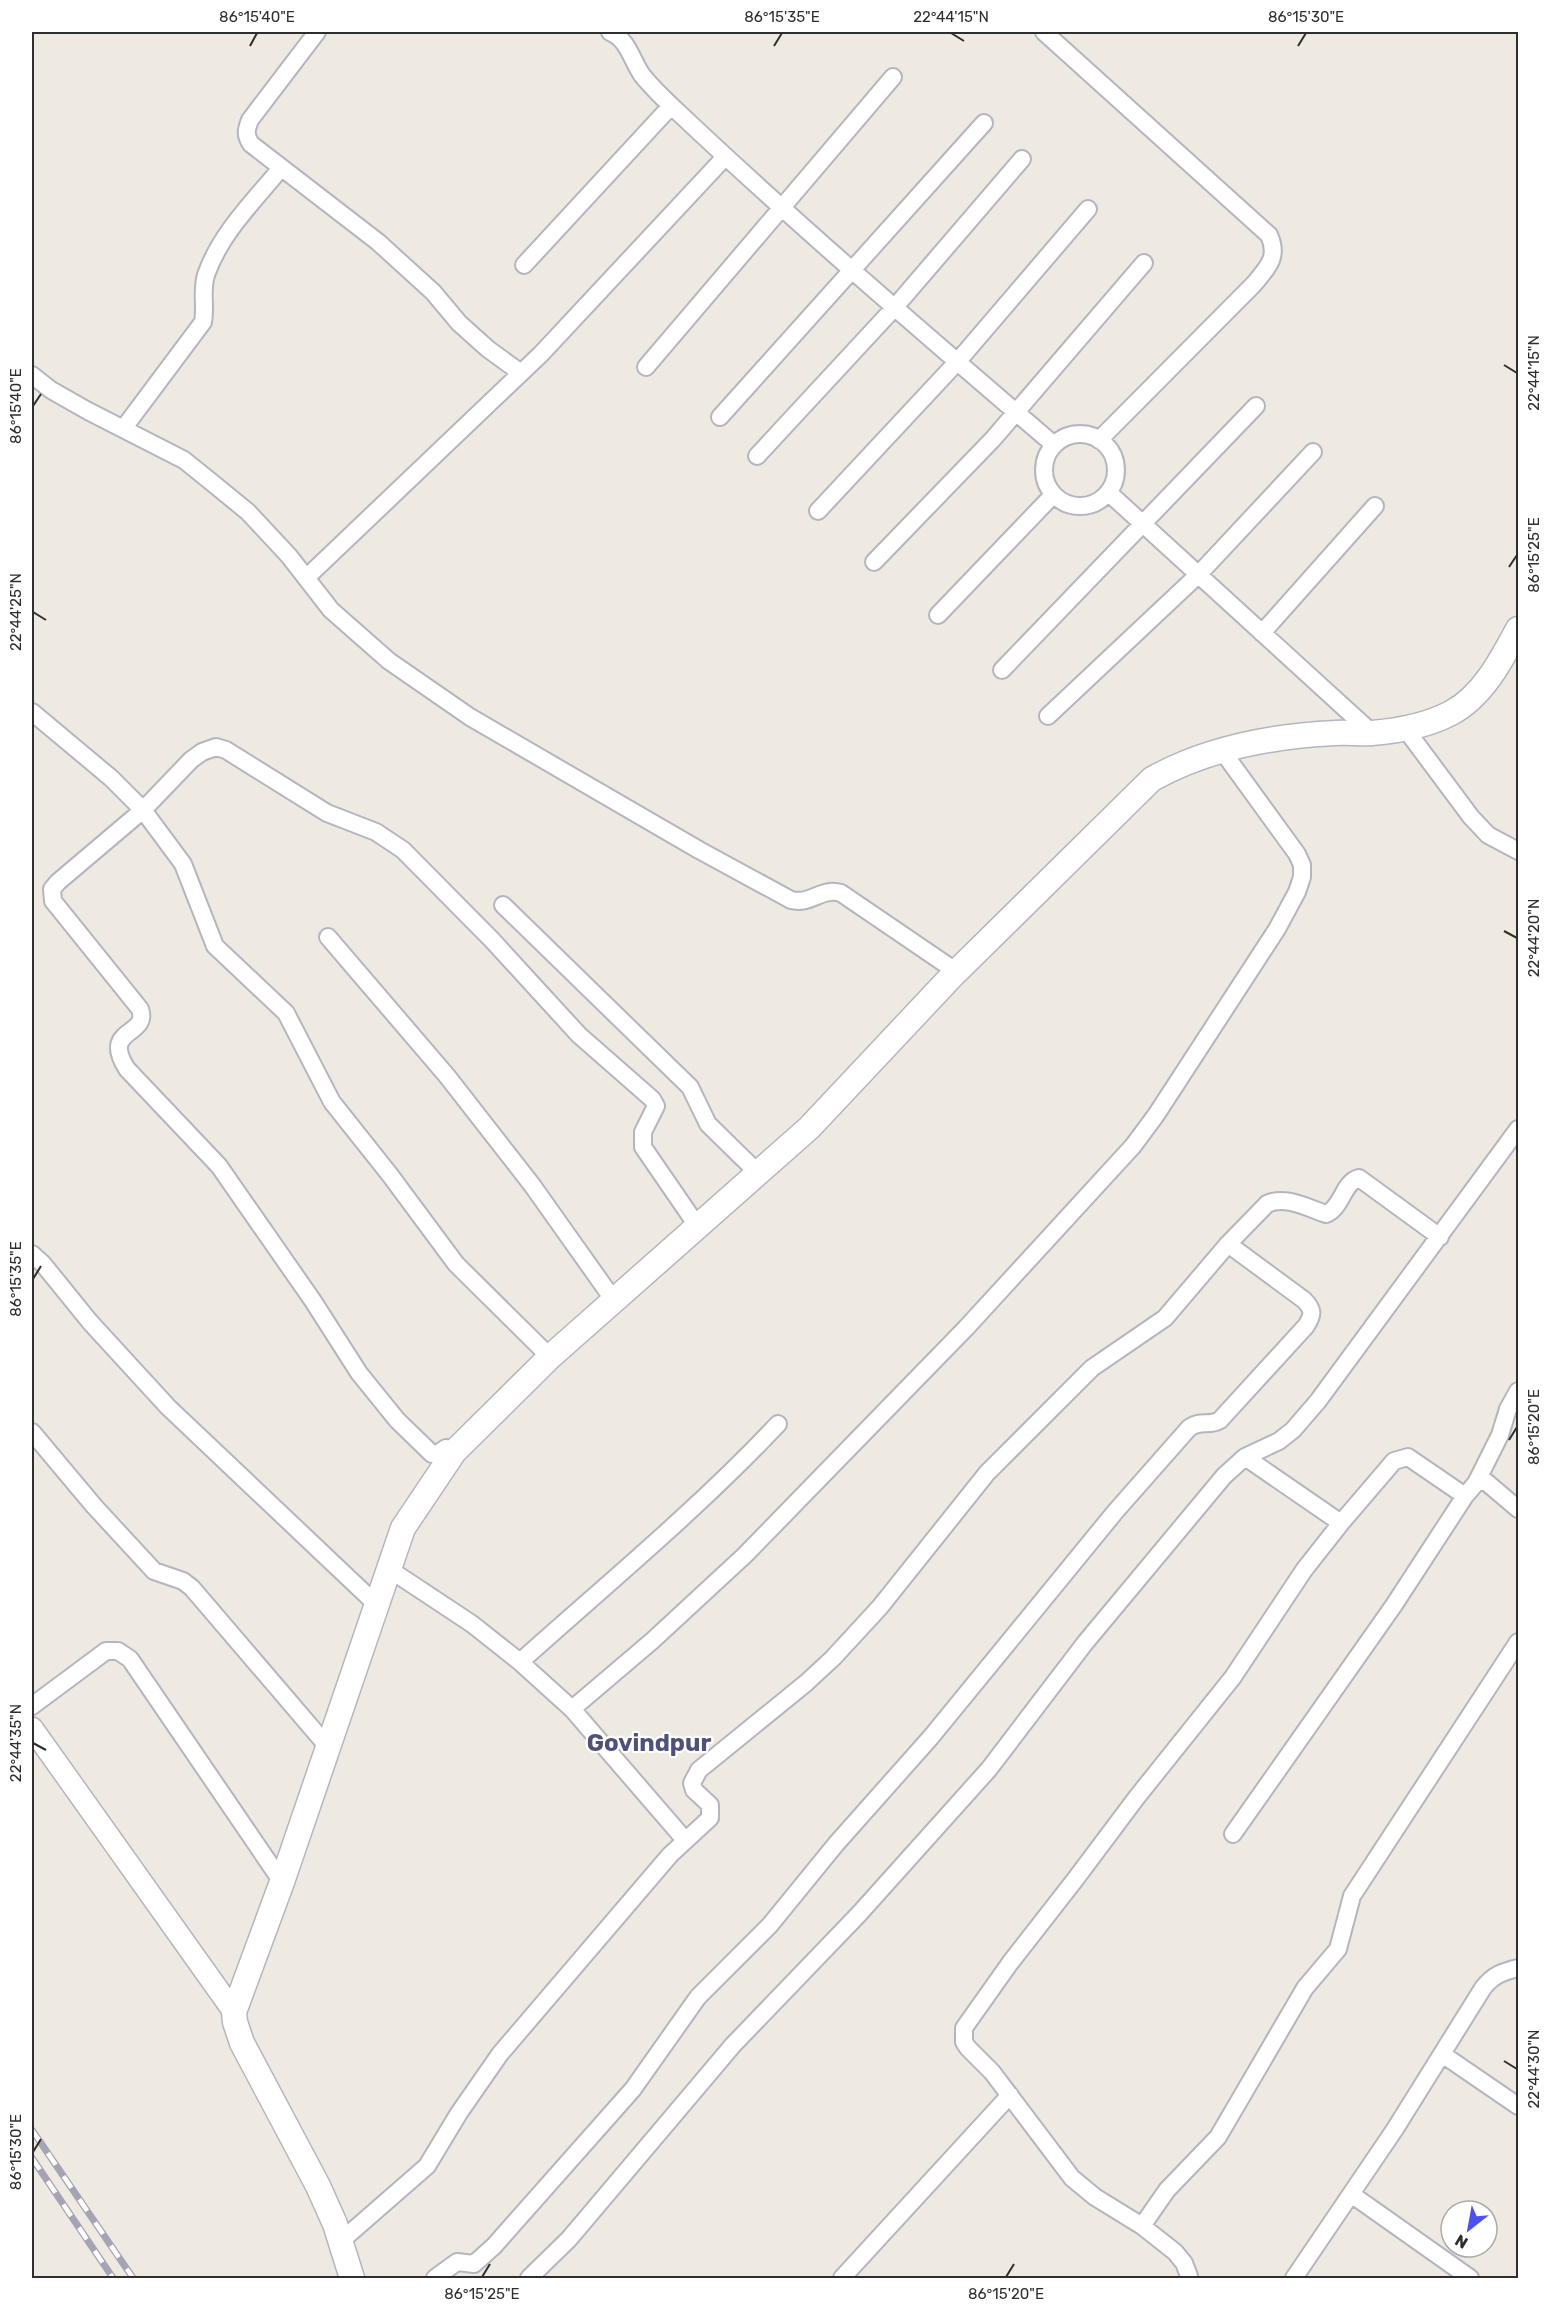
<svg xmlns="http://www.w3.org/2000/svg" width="1550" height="2310" font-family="Rubik,sans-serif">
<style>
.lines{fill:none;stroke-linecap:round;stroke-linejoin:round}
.minor-casing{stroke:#b4b5c0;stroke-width:20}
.tertiary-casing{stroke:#b4b5c0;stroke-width:24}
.secondary-casing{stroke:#b4b5c0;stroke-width:27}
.minor{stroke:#fff;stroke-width:16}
.tertiary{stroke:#fff;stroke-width:21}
.secondary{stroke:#fff;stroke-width:24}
.rail-casing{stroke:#a4a4b6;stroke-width:7}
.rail{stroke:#fff;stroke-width:4.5;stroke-dasharray:14;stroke-linecap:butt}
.ticks{fill:none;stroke:#2e2e2e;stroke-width:2}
.labels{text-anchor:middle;stroke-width:4.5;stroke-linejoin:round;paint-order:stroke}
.district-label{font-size:24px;font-weight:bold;fill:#4f517d;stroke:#fff}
.neatline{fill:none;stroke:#2e2e2e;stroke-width:2}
.ticks-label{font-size:15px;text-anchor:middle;fill:#2e2e2e}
</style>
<rect width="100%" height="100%" fill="#eeeae1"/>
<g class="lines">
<defs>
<path id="minor" d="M 317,32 L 250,120 C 246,130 245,135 251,144 L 378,242 L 433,292 L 459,323 L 488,349 L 521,373
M 610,32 C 628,39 632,61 642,75 C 653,89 667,102 680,114 C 801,228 927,336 1053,444
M 1044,32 L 1269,235 C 1279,257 1268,267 1254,284 L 1099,440
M 524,265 L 671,106
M 646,367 L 893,77
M 32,375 L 51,390 L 88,411 L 184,460 L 215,485 L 248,512 L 289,556 L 331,610 L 389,661 L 470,717 L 699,850 L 791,900 C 812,905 821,887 841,893 L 957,972
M 720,417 L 984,123
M 123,429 L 203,322 C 206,306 201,291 206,275 C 220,234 254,201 281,168
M1044 470a36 36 0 1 1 72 0a36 36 0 1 1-72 0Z
M 757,456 L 895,307 L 1022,159
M 1109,493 L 1372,733
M 818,511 L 958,361 L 1088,209
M 874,562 L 993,439 L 1144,263
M 306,578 L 541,354 L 725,157
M 938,615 L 1053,495
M 1262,633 L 1375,506
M 1002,670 L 1256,406
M 32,712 L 111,778 L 143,810 L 183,864 L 215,946 L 286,1013 L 332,1102 L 390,1175 L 456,1264 L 550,1357
M 1048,716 L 1199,574 L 1313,452
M 1404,727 L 1471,817 L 1488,835 L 1518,851
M 503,905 L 690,1087 L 708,1124 L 758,1173
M 328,937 L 447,1076 L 532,1185 L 615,1302
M 32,1254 L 43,1264 L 90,1322 L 168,1407 L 377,1605
M 32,1432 L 94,1506 L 154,1571 L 183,1581 L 192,1588 L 328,1747
M 454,1452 L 446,1448 L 437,1454 L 432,1454 L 397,1420 L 359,1373 L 313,1301 L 219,1166 L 127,1069 C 100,1027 150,1037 140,1009 L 53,901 L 52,889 L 58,882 L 143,810 L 191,760 L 202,752 L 216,747 L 226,750 L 327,813 L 376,832 L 403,850 L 492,940 L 579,1035 L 652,1099 L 656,1106 L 643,1132 L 643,1147 L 698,1227
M 1245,1457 L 1341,1523 L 1394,1461 L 1408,1457 L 1465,1496 L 1476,1483 L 1485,1481 L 1518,1509
M 1476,1483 L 1500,1435 L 1508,1409 L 1518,1391
M 389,1569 L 472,1624 L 520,1662 L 572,1709 L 685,1840
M 520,1662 C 607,1584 698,1509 778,1424
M 32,1706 L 106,1651 L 118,1651 L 130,1659 L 282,1882
M 572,1709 L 652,1641 L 745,1555 L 966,1328 L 1133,1146 L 1156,1115 L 1277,929 L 1297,892 L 1302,877 L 1302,865 L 1297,854 L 1223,752
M 1233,1834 L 1394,1605 L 1465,1496
M 1442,2054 L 1518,2106
M 1351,2194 L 1470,2278
M 1142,2226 L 1167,2190 L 1218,2137 L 1305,1988 L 1338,1949 L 1352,1896 L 1518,1642
M 341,2241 L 427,2166 L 459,2113 L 500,2054 L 670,1855 L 710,1818 L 710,1805 L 694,1790 L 692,1783 L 699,1770 L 806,1683 L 833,1658 L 880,1607 L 987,1473 L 1092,1368 L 1165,1318 L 1228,1244 L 1267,1204 C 1285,1195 1308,1208 1326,1214 C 1342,1208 1343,1182 1359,1178 L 1440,1237
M 435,2278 L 457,2262 L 474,2264 L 494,2246 L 633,2089 L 698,1997 L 770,1925 L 836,1844 L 931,1737 L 1115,1512 L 1189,1428 C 1201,1419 1209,1427 1220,1420 L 1306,1326 C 1313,1315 1314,1310 1304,1300 L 1228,1244
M 529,2278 L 569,2239 L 733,2045 L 859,1914 L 989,1769 L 1085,1643 L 1224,1476 L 1245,1457 L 1279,1441 L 1293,1430 L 1318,1401 L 1518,1129
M 842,2278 L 1010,2095
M 1188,2278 L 1189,2276 L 1184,2263 L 1175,2252 L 1142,2226 L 1095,2197 L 1072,2178 L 992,2072 L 968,2048 L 964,2042 L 964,2028 L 1010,1963 L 1074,1881 L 1137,1797 L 1233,1677 L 1304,1570 L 1341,1523
M 1294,2278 L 1395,2129 L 1483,1988 C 1493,1975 1502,1972 1518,1968"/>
<path id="tertiary" d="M 32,1728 L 234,2012"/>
<path id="secondary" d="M 352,2278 L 335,2224 L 318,2186 L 242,2043 L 235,2022 L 234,2012 L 282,1882 L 403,1528 L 454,1452 L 550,1357 L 809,1128 L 951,977 L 1152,779 C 1206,749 1273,736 1335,733 C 1347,732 1360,734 1372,733 C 1397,731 1428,725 1451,713 C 1483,696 1502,659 1518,629"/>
</defs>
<use href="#minor" class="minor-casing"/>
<use href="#tertiary" class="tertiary-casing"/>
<use href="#secondary" class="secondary-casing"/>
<use href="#minor" class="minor"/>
<use href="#tertiary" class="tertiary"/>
<use href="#secondary" class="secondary"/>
<defs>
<path id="rail" d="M 32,2130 L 133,2278
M 32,2158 L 113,2278"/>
</defs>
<use href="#rail" class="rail-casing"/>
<use href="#rail" class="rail"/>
</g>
<path class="ticks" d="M 951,33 L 964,41M 250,46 L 257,33M 774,46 L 782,33M 1298,46 L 1306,33M 1504,365 L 1517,373M 33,406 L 41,394M 1509,567 L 1517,555M 33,612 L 46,620M 1504,931 L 1517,938M 33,1279 L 41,1266M 1509,1440 L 1517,1427M 33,1743 L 46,1750M 1504,2061 L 1517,2069M 33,2152 L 41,2139M 482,2277 L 490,2264M 1006,2277 L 1014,2264"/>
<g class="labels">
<g class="district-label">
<text x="649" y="1751">Govindpur</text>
</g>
</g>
<rect width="1550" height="2310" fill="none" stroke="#ffffff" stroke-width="66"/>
<g transform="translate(1469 2229) rotate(211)"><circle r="28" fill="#ffffff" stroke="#ababab" stroke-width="1.5"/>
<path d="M0-4.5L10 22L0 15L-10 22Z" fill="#4b52f1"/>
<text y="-9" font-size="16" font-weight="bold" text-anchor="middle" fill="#2e2e2e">N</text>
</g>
<rect x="33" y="33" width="1484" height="2244" class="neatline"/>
<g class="ticks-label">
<text x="257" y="22">86°15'40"E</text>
<text x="782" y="22">86°15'35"E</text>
<text x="951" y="22">22°44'15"N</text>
<text x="1306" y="22">86°15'30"E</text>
<text transform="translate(1534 373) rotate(-90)" y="5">22°44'15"N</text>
<text transform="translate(16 406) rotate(-90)" y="5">86°15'40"E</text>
<text transform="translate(1534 555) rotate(-90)" y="5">86°15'25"E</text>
<text transform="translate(16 612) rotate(-90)" y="5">22°44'25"N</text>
<text transform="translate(1534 938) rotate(-90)" y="5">22°44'20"N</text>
<text transform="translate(16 1279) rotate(-90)" y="5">86°15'35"E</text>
<text transform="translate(1534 1427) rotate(-90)" y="5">86°15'20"E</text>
<text transform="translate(16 1743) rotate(-90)" y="5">22°44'35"N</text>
<text transform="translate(1534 2069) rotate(-90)" y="5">22°44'30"N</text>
<text transform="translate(16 2152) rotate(-90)" y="5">86°15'30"E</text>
<text x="482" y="2299">86°15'25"E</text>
<text x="1006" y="2299">86°15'20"E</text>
</g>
</svg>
